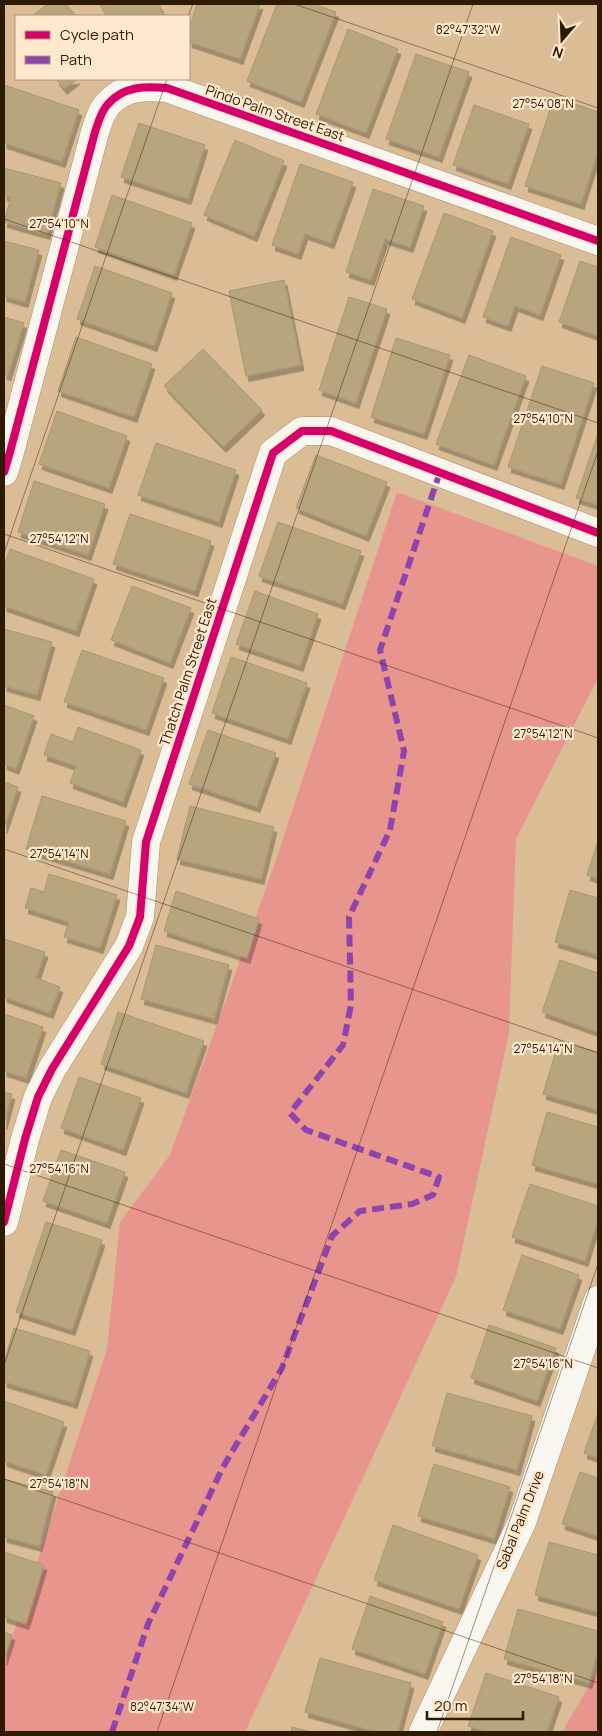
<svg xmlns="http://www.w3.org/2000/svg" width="602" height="1736" font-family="Manrope,sans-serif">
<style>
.green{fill:#e8968d}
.building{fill:#b8a57e;stroke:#a89673;filter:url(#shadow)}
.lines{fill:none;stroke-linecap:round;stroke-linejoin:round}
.minor-casing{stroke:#a79070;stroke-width:29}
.minor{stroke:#f9f5ef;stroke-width:28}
.quiet{stroke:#8e44ad;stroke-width:6;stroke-dasharray:12 6;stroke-linecap:butt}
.cycleway-casing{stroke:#ffe8cd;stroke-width:11}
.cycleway{stroke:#d6006c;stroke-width:8}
.ticks{fill:none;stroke:#2e1a00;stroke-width:1;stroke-opacity:0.45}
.labels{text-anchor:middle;stroke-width:4.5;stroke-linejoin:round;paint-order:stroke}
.street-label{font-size:14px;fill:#2e1a00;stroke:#ffe8cd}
.ticks-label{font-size:12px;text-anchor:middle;fill:#2e1a00;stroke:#ffe8cd;stroke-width:4.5;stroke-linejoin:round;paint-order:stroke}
</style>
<defs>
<filter id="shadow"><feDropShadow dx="3" dy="5.5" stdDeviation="0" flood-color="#0004"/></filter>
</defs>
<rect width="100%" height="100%" fill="#dabd95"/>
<path class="green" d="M 397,492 L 598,566 L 598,678 L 516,839 L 509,1033 L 456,1277 L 245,1732 L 4,1732 L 4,1662 L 107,1349 L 120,1222 L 170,1155 L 275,863 Z
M 598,1670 L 598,1732 L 562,1732 Z"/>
<path class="building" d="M 48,4 L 66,4 L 76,16 L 32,16 Z
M 100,4 L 159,4 L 164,16 L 106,16 Z
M 197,4 L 260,4 L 240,59 L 189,42 L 189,29 Z
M 277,4 L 314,4 L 336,12 L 301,102 L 247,81 Z
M 348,29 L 398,49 L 366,133 L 316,114 Z
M 416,54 L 469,72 L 439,157 L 386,139 Z
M 56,79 L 77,79 L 64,89 Z
M 4,85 L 79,110 L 62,162 L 4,143 Z
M 554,97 L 598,112 L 598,151 L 581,204 L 525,186 Z
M 474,105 L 529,124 L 508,184 L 453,165 Z
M 139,123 L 205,145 L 188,199 L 121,177 Z
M 235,140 L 284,161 L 254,236 L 204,215 Z
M 300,164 L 353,182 L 331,243 L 305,234 L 298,254 L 272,245 Z
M 4,168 L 61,183 L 47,234 L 4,222 L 11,197 L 4,195 Z
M 373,189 L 424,206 L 410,247 L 385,239 L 371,280 L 346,272 Z
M 112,195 L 192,223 L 174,275 L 95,247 Z
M 444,213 L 493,231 L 462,318 L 412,299 Z
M 511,237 L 561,255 L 540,315 L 515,306 L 508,326 L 483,317 Z
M 4,241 L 39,250 L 25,302 L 4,296 Z
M 580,261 L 598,267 L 598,336 L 559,322 Z
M 95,266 L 172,293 L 154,346 L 77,319 Z
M 284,280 L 301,365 L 246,376 L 229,291 Z
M 349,297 L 387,309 L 356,403 L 319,390 Z
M 4,317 L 24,323 L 8,375 L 4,374 Z
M 76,337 L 152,364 L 134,417 L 58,391 Z
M 396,338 L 450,355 L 424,434 L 371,417 Z
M 203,349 L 262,410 L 223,447 L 164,386 Z
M 469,355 L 526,376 L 494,465 L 436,444 Z
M 542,366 L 594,383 L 561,484 L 508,467 Z
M 57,411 L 127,436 L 109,488 L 39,464 Z
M 598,434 L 598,505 L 576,498 Z
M 156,443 L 236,470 L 219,522 L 138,495 Z
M 316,455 L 387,482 L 366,536 L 296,508 Z
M 34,481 L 105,504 L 88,555 L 18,532 Z
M 130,514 L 211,541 L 195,591 L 113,564 Z
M 278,522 L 361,551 L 342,604 L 259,576 Z
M 10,549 L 94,579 L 76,631 L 4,606 L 4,566 Z
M 132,586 L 191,608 L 170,663 L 111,640 Z
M 255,591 L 318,614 L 300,666 L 236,644 Z
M 4,629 L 52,642 L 37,695 L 4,686 Z
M 82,650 L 164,678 L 146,730 L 64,702 Z
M 231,657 L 307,683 L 288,739 L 212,713 Z
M 4,705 L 34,716 L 16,769 L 4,764 Z
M 78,727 L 141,750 L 123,802 L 70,783 L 76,766 L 44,755 L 51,734 L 73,742 Z
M 208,730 L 276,753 L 257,807 L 189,784 Z
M 4,782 L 18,787 L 4,828 Z
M 42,796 L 126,821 L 110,874 L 26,849 Z
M 190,806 L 274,827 L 261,879 L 177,859 Z
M 598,841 L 598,879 L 587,875 Z
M 49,874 L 117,895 L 100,948 L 64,937 L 69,922 L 25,908 L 31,888 L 44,892 Z
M 570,890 L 598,898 L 598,955 L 555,942 Z
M 176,891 L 259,919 L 247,958 L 164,931 Z
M 4,939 L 45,952 L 36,978 L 60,987 L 50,1013 L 4,997 Z
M 156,945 L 229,965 L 214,1019 L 141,999 Z
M 560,960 L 598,973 L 598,1032 L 542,1012 Z
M 118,1012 L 204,1041 L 186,1093 L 101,1064 Z
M 4,1014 L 43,1027 L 26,1078 L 4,1071 Z
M 559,1041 L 598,1052 L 598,1110 L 543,1094 Z
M 79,1077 L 141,1098 L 123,1150 L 61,1128 Z
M 4,1092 L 12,1094 L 4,1124 Z
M 547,1112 L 598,1127 L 598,1184 L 532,1165 Z
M 61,1150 L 125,1172 L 107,1223 L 43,1201 Z
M 530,1184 L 598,1206 L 598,1219 L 585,1261 L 512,1237 Z
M 46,1222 L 102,1240 L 72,1330 L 16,1312 Z
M 522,1255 L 579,1275 L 560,1329 L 503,1310 Z
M 489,1325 L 556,1348 L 537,1401 L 471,1378 Z
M 14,1328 L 90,1351 L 74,1403 L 4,1382 L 4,1363 Z
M 447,1393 L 532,1416 L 517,1470 L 432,1446 Z
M 4,1401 L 64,1422 L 46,1475 L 4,1461 Z
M 598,1413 L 598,1458 L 584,1453 Z
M 434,1464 L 510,1487 L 494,1539 L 418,1516 Z
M 580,1472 L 598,1478 L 598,1536 L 562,1524 Z
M 4,1479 L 53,1492 L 39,1546 L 4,1537 Z
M 393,1525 L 478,1555 L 459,1609 L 374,1580 Z
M 549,1542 L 598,1555 L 598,1612 L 535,1595 Z
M 4,1552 L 44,1565 L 26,1624 L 4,1617 Z
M 370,1596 L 443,1622 L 425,1674 L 352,1649 Z
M 518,1609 L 598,1631 L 598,1649 L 589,1683 L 504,1659 Z
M 4,1632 L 12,1635 L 4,1660 Z
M 320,1658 L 411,1683 L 398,1732 L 377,1732 L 305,1712 Z
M 486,1673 L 559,1697 L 547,1732 L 487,1732 L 468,1726 Z
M 292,1727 L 311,1732 L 291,1732 Z"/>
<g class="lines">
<defs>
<path id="minor" d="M 4,472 L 10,452 L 95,132 C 98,123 101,111 108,104 C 124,86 145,86 167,88 L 598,241
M 4,1222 L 25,1139 L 38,1097 L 52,1069 L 129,946 L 140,917 L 146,842 L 273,453 L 302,431 L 331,431 L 598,533
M 423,1732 L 522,1522 L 598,1300"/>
</defs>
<use href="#minor" class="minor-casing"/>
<use href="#minor" class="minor"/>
<path class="quiet" d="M 112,1732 L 148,1624 L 223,1467 L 282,1368 L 332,1236 L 360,1211 L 412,1204 L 433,1195 L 439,1177 L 306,1130 L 290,1113 L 343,1045 L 351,1005 L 349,917 L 390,830 L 404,751 L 380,650 L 440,472"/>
<defs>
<path id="cycleway" d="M 4,472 L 10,452 L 95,132 C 98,123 101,111 108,104 C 124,86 145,86 167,88 L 598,241
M 4,1222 L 25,1139 L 38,1097 L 52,1069 L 129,946 L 140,917 L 146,842 L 273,453 L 302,431 L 331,431 L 598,533"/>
</defs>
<use href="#cycleway" class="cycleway-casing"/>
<use href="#cycleway" class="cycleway"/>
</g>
<path class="ticks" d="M 294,4 L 598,108M 188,16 L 193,4M 4,219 L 598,423M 4,534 L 598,738M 4,553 L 167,79M 4,849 L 598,1053M 4,1164 L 598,1368M 4,1365 L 473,4M 4,1479 L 598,1683M 157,1732 L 598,451M 437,1732 L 598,1264"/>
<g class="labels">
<g class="street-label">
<text transform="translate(275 113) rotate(19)" y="5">Pindo Palm Street East</text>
<text transform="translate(188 672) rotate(-72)" y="5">Thatch Palm Street East</text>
<text transform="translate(520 1520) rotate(-68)" y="5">Sabal Palm Drive</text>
</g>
</g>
<g class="ticks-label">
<text x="468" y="34">82°47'32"W</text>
<text x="543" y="108">27°54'08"N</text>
<text x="59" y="228">27°54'10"N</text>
<text x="543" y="423">27°54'10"N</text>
<text x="59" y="543">27°54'12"N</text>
<text x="543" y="738">27°54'12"N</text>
<text x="59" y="858">27°54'14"N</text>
<text x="543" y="1053">27°54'14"N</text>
<text x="59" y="1173">27°54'16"N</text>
<text x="543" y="1368">27°54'16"N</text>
<text x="59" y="1488">27°54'18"N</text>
<text x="543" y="1683">27°54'18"N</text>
<text x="162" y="1711">82°47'34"W</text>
</g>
<rect width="602" height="1736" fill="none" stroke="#2e1a00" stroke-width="10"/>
<rect x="15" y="15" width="175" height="65" fill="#ffe8cd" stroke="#ab967b"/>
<rect x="25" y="31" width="25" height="8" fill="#d6006c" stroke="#ab967b"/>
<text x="60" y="40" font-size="15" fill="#2e1a00">Cycle path</text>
<rect x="25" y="56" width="25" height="8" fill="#8e44ad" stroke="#ab967b"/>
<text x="60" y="65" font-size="15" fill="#2e1a00">Path</text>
<g transform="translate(562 40) rotate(199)" stroke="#ffe8cd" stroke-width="4" paint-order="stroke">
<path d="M0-4L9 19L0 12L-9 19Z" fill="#2e1a00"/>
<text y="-8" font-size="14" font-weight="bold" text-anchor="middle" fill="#2e1a00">N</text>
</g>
<path d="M427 1711v8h96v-8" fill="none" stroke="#2e1a00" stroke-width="2.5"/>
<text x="434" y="1711" font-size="15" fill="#2e1a00" stroke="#ffe8cd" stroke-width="4" paint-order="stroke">20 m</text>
</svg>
